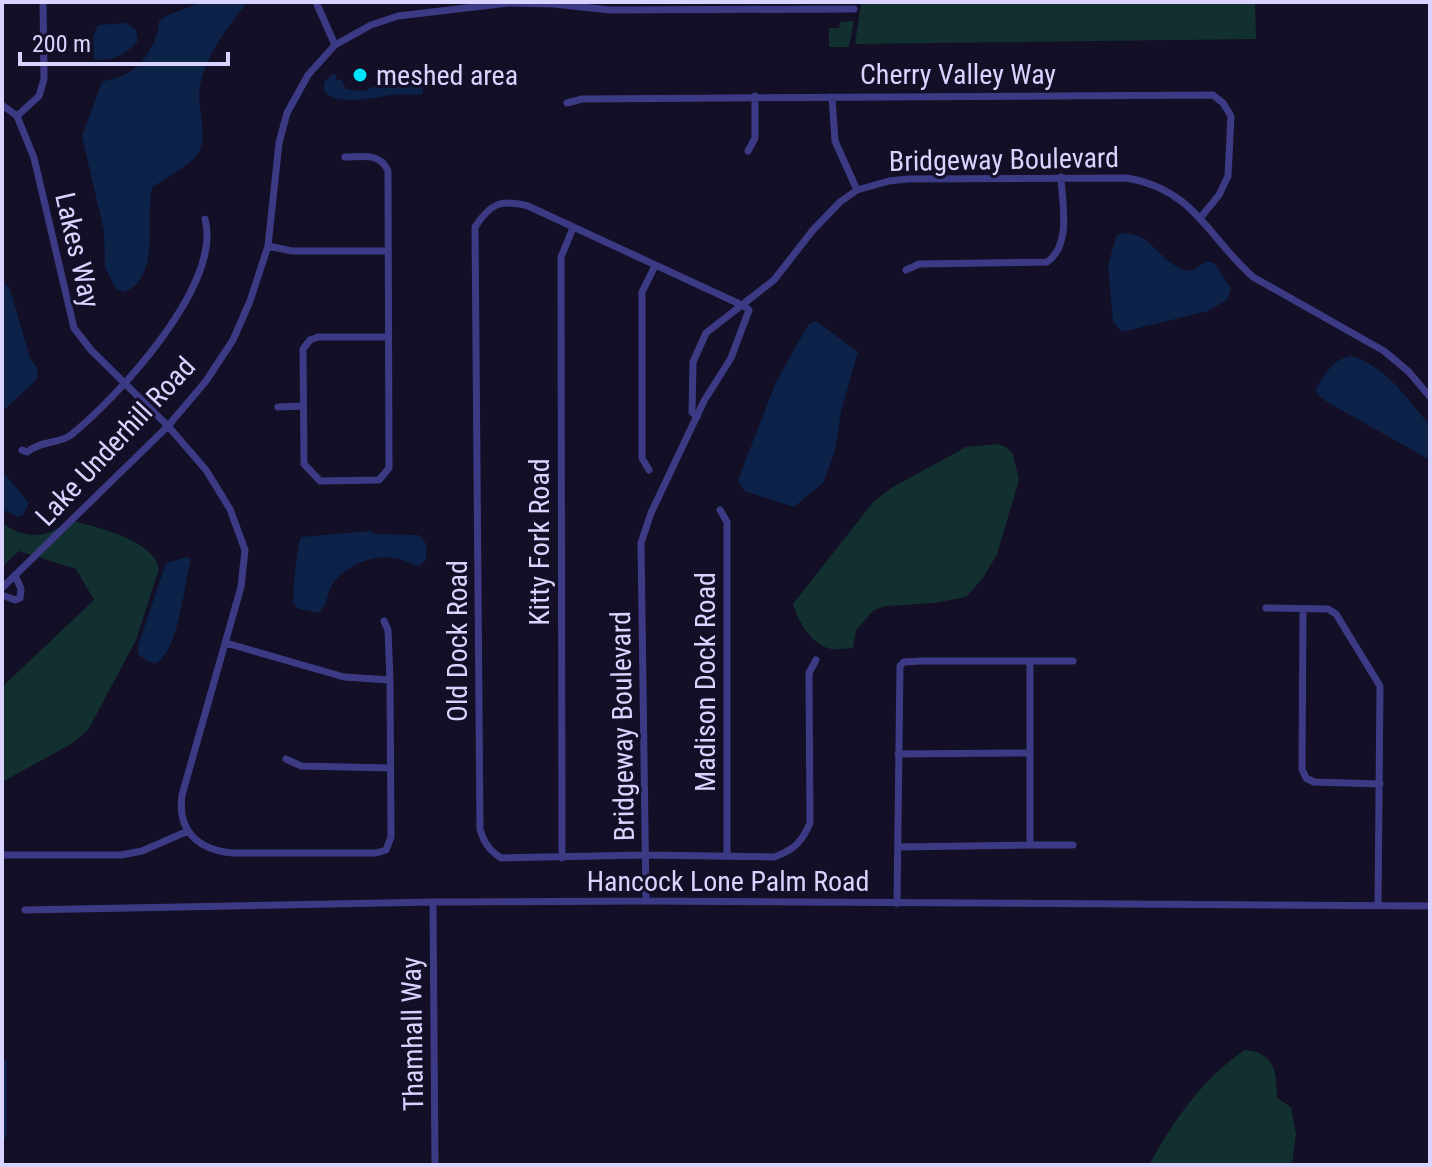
<svg xmlns="http://www.w3.org/2000/svg" width="1432" height="1167" font-family="'Roboto Condensed',sans-serif">
<style>
.green{fill:#12302f}
.water{fill:#0c2248}
.lines{fill:none;stroke-linecap:round;stroke-linejoin:round}
.minor{stroke:#3d3a85;stroke-width:7}
.poi-dot{fill:#00e5ff;stroke:#130f26;stroke-width:3}
.labels{text-anchor:middle;stroke-width:6;stroke-linejoin:round;paint-order:stroke}
.street-label{font-size:28px;fill:#d9d4ff;stroke:#130f26}
.poi-label{font-size:28px;fill:#d9d4ff;stroke:#130f26;text-anchor:start}
</style>
<rect width="100%" height="100%" fill="#130f26"/>
<path class="green" d="M 856,2 L 1255,2 L 1256,39 L 855,44 L 861,4 Z
M 854,21 L 849,47 L 829,47 L 829,28 L 839,28 L 840,22 Z
M 998,444 L 1006,447 L 1013,454 L 1019,480 L 997,554 L 983,578 L 966,597 L 934,603 L 886,606 L 874,610 L 856,630 L 853,648 C 846,648 838,650 832,649 C 812,646 798,621 793,604 L 874,501 L 893,487 L 966,447 Z
M 68,520 C 93,526 154,539 159,569 L 136,640 L 88,730 L 73,743 L 2,782 L 2,687 L 94,600 L 76,569 L 19,551 L 2,567 L 2,522 C 20,539 50,540 68,520 Z
M 1245,1050 C 1276,1053 1276,1072 1277,1098 L 1291,1107 L 1296,1134 L 1292,1165 L 1149,1165 C 1172,1123 1204,1076 1245,1050 Z"/>
<path class="water" d="M 203,2 L 248,2 C 228,25 205,57 200,87 C 196,107 210,137 197,155 C 188,166 164,179 152,188 C 145,219 161,276 125,292 L 116,289 L 105,267 L 104,231 L 82,136 L 102,82 C 110,79 119,78 126,74 C 143,66 159,40 159,21 L 168,15 Z
M 126,23 L 136,30 L 138,41 C 127,54 110,63 94,59 L 93,37 L 98,25 Z
M 415,69 C 421,78 426,83 422,94 C 413,96 410,94 402,94 C 381,94 342,110 324,91 L 324,83 L 331,75 L 336,74 L 337,80 L 342,80 L 346,89 L 364,91 Z
M 1125,233 C 1156,235 1159,266 1191,271 L 1207,261 L 1214,263 L 1231,288 L 1227,300 L 1208,311 L 1122,332 L 1113,322 L 1108,264 L 1117,235 Z
M 2,281 L 10,289 L 30,358 L 37,367 L 37,379 L 2,412 Z
M 816,321 L 858,352 L 841,411 L 835,451 L 823,483 L 794,507 L 744,491 L 738,480 L 776,382 L 808,325 Z
M 1351,356 C 1385,365 1408,399 1430,426 L 1430,460 L 1327,402 L 1317,394 L 1316,389 C 1325,375 1332,359 1351,356 Z
M 2,471 L 29,503 L 23,515 L 18,517 L 2,509 Z
M 370,531 L 375,534 L 418,535 C 428,541 428,550 425,561 L 419,566 C 410,564 403,559 395,558 C 373,554 344,566 332,585 C 326,595 328,605 318,613 L 299,609 L 293,603 C 293,593 297,543 301,537 Z
M 187,557 L 191,559 C 184,584 179,651 156,663 L 149,662 L 138,654 L 138,646 L 166,563 Z
M 2,1057 L 7,1062 L 7,1133 L 5,1140 L 2,1137 Z"/>
<g class="lines">
<path class="minor" d="M 316,2 L 335,45
M 832,97 L 835,141 L 857,190
M 567,103 L 582,99 L 1213,95 L 1223,103 L 1231,116 L 1228,176 L 1219,195 L 1201,217
M 2,105 L 17,116 L 34,158 L 74,328 L 91,350 L 168,426 L 206,470 L 230,509 L 245,550 L 241,587 L 182,795 C 177,831 198,850 233,853 L 376,853 L 386,850 L 391,837 L 390,680 L 388,630 L 384,621
M 17,116 L 39,96 L 44,79 L 43,2
M 748,151 L 755,138 L 755,96
M 345,157 C 361,157 380,152 388,171 L 389,468 L 379,480 L 320,481 L 304,464 L 303,349 L 310,340 L 318,337 L 388,337
M 268,246 L 292,251 L 388,251
M 906,270 L 919,264 L 1047,262 C 1072,245 1062,203 1061,177
M 744,306 L 528,206 C 500,199 491,203 475,227 L 480,829 C 484,843 489,850 501,858 L 645,855 L 774,857 C 794,850 802,842 810,823 L 809,673 L 816,660
M 278,407 L 303,406
M 697,417 L 692,412 L 693,362 L 706,333 L 774,280 L 813,230 L 840,202 L 857,190 L 889,181 L 908,179 L 1127,178 C 1195,190 1207,236 1253,277 L 1384,351 L 1409,372 L 1430,397
M 22,450 L 27,452 C 42,440 59,444 71,435 C 118,397 223,284 205,219
M 649,470 L 642,458 L 642,292 L 655,266
M 720,510 L 727,522 L 727,855
M 2,588 L 168,426 L 206,381 L 233,340 L 250,301 L 268,246 L 279,143 L 287,113 L 308,75 L 335,45 L 371,25 L 398,16 L 508,3 L 554,4 L 610,10 L 854,9
M 2,595 L 15,600 L 20,598 L 21,589 L 15,575
M 1266,608 L 1328,609 L 1336,614 L 1380,686 L 1378,906
M 1303,609 L 1302,769 L 1306,778 L 1314,782 L 1380,784
M 226,643 L 344,677 L 390,680
M 898,754 L 1030,753
M 286,759 L 301,766 L 391,768
M 1030,845 L 1073,845
M 898,847 L 1030,845 L 1030,661
M 2,855 L 121,855 L 142,851 L 188,831
M 562,858 L 561,257 L 573,228
M 646,901 L 641,543 L 651,513 L 704,401 L 731,358 L 749,310 L 744,306
M 433,902 L 435,1165
M 897,904 L 900,666 L 904,662 L 921,661 L 1073,661
M 25,910 L 433,902 L 646,901 L 1430,906"/>
</g>
<circle class="poi-dot" cx="360" cy="75" r="8"/>
<g class="labels">
<g class="street-label">
<text x="958" y="84">Cherry Valley Way</text>
<text transform="translate(1004 159) rotate(-1)" y="10">Bridgeway Boulevard</text>
<text transform="translate(78 250) rotate(77)" y="10">Lakes Way</text>
<text transform="translate(115 441) rotate(-47)" y="10">Lake Underhill Road</text>
<text transform="translate(539 542) rotate(-90)" y="10">Kitty Fork Road</text>
<text transform="translate(457 641) rotate(-90)" y="10">Old Dock Road</text>
<text transform="translate(705 682) rotate(-90)" y="10">Madison Dock Road</text>
<text transform="translate(622 726) rotate(-91)" y="10">Bridgeway Boulevard</text>
<text x="728" y="891">Hancock Lone Palm Road</text>
<text transform="translate(412 1034) rotate(-91)" y="10">Thamhall Way</text>
</g>
<g class="poi-label">
<text x="376" y="85">meshed area</text>
</g>
</g>
<rect width="1432" height="1167" fill="none" stroke="#d9d4ff" stroke-width="8"/>
<path d="M20 52v12h208v-12" fill="none" stroke="#d9d4ff" stroke-width="4"/>
<text x="32" y="52" font-size="24" fill="#d9d4ff" stroke="#130f26" stroke-width="6" paint-order="stroke">200 m</text>
</svg>
